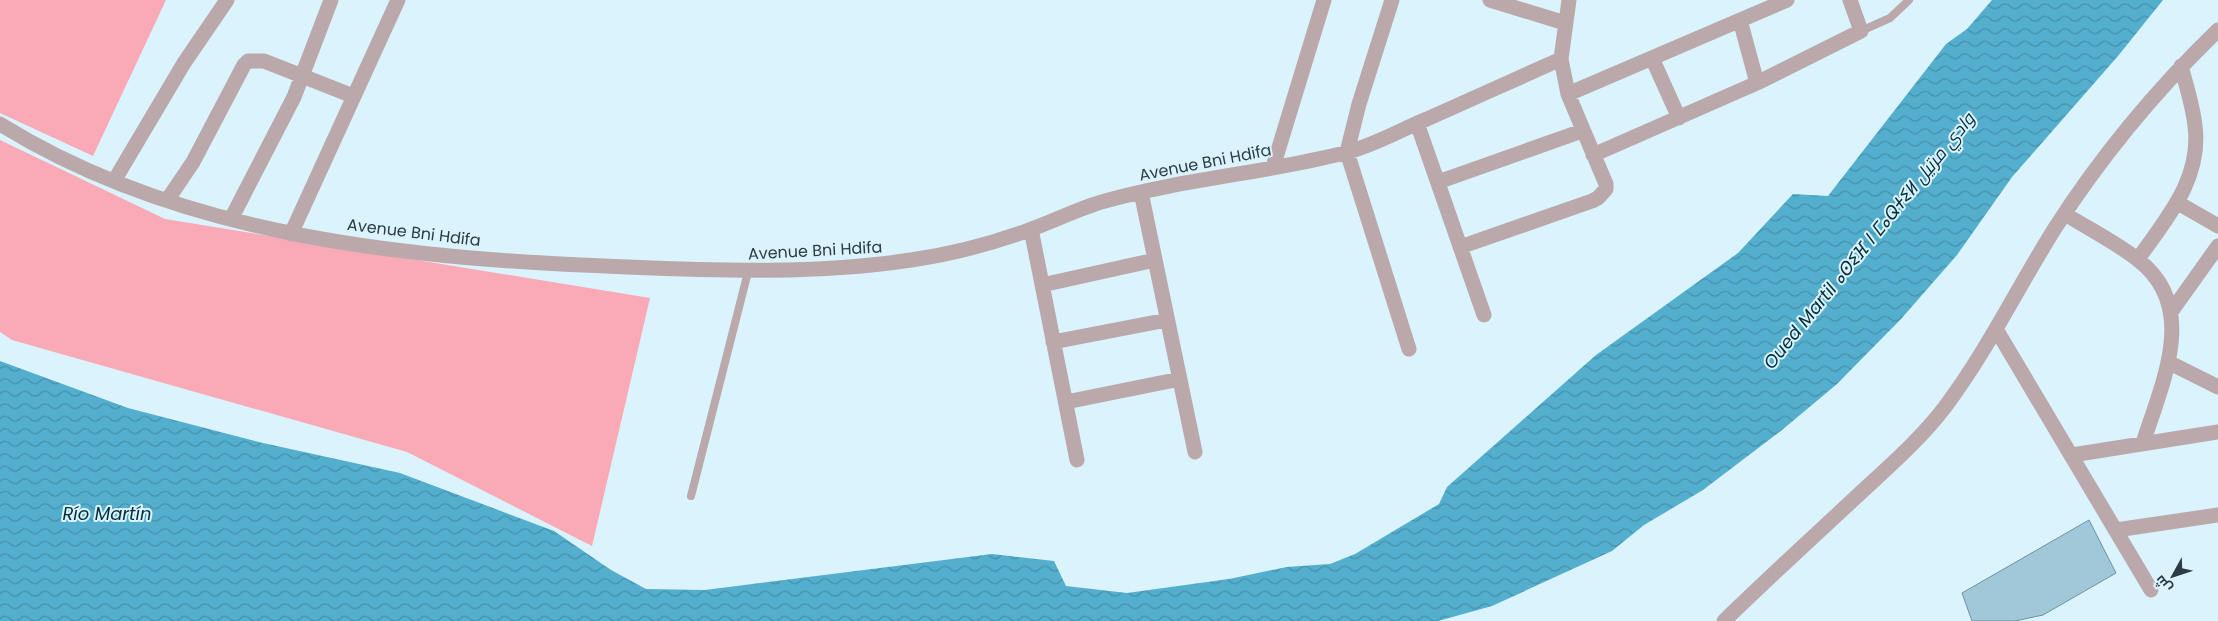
<svg xmlns="http://www.w3.org/2000/svg" width="2218" height="621" font-family="Poppins,Cairo,'Noto Sans Tifinagh',sans-serif">
<style>
.grass{fill:#faa9b6}
.water{fill:url(#water-waves)}
.building{fill:#a1c8d8;stroke:#6d93a1}
.lines{fill:none;stroke-linecap:round;stroke-linejoin:round}
.lane{stroke:#baa8aa;stroke-width:8}
.street{stroke:#baa8aa;stroke-width:15}
.labels{text-anchor:middle;stroke-width:4;stroke-linejoin:round;paint-order:stroke}
.street-label{font-size:16px;fill:#2c3c42;stroke:#dbf3fc}
.water-label{font-size:18px;font-style:italic;fill:#032f3d;stroke:#dbf3fc}
</style>
<defs>
<pattern id="water-waves" width="16" height="10" patternUnits="userSpaceOnUse" patternTransform="scale(1.25)"><rect width="16" height="10" fill="#54afcf"/><path d="M0 5q4-4 8 0t8 0" fill="none" stroke="#4690aa"/></pattern>
</defs>
<rect width="100%" height="100%" fill="#dbf3fc"/>
<path class="grass" d="M 0,0 L 166,0 L 93,156 L 0,113 Z
M 0,140 L 165,219 L 650,298 L 592,546 L 407,452 L 12,340 L 0,332 Z"/>
<path class="water" d="M 1992,0 L 2163,0 L 2118,56 L 2012,177 L 1957,255 L 1901,319 L 1837,384 L 1782,430 L 1703,490 L 1644,525 L 1612,551 L 1492,606 L 1438,621 L 0,621 L 0,361 L 128,408 L 263,443 L 400,473 L 554,531 L 611,570 L 646,589 L 705,590 L 992,554 L 1054,561 L 1066,586 L 1127,593 L 1229,579 L 1287,567 L 1330,564 L 1355,554 L 1439,504 L 1447,487 L 1596,355 L 1738,253 L 1793,194 L 1828,196 L 1946,44 L 1967,29 Z"/>
<path class="building" d="M 2089,520 L 2116,573 L 2043,615 L 2015,621 L 1972,621 L 1962,593 Z"/>
<g class="lines">
<path class="lane" d="M 1861,31 L 1890,18 L 1909,0
M 691,496 L 748,272"/>
<path class="street" d="M 1392,0 L 1359,104 L 1347,152 L 1409,349
M 1490,0 L 1565,23
M 1740,20 L 1757,83
M 1652,58 L 1679,118
M 1568,94 L 1787,0
M 1417,123 L 1484,315
M 0,124 C 185,239 415,259 627,267 C 723,271 817,274 911,260 C 952,254 991,244 1029,230 C 1055,221 1079,208 1105,201 C 1183,179 1266,173 1344,153 C 1373,146 1400,130 1427,119 C 1472,99 1516,79 1561,59 L 1569,0
M 1593,155 L 1757,83 L 1861,31 L 1850,0
M 1273,167 L 1324,0
M 114,181 L 184,63 L 227,0
M 1438,182 L 1582,131
M 1141,192 L 1195,452
M 168,199 L 193,162 L 244,65 L 248,61 L 264,61 L 353,96
M 2178,203 L 2218,226
M 2065,214 C 2089,229 2115,242 2137,259 C 2200,306 2162,383 2143,443
M 231,219 L 294,97 L 331,0
M 1031,229 L 1077,460
M 291,234 L 398,0
M 1460,247 L 1592,201 L 1598,198 L 1606,189 L 1606,184 L 1568,94 L 1561,59
M 2138,259 C 2166,219 2202,179 2195,126 C 2193,106 2186,85 2181,66
M 1042,285 L 1155,260
M 2171,312 L 2218,246
M 1996,329 L 2151,590
M 1053,342 L 1167,320
M 2168,362 L 2218,387
M 1066,402 L 1180,379
M 2072,455 L 2218,432
M 2116,530 L 2218,515
M 1724,621 C 1767,579 1811,539 1855,498 C 1886,469 1919,441 1945,407 C 1987,351 2018,287 2055,228 C 2102,155 2156,90 2218,30"/>
</g>
<g class="labels">
<g class="street-label">
<text transform="translate(1205 162) rotate(-11)" y="6">Avenue Bni Hdifa</text>
<text transform="translate(414 232) rotate(7)" y="6">Avenue Bni Hdifa</text>
<text transform="translate(815 250) rotate(-3)" y="6">Avenue Bni Hdifa</text>
</g>
<g class="water-label">
<text transform="translate(1869 241) rotate(-51)" y="6">Oued Martil ⴰⵙⵉⴼ ⵏ ⵎⴰⵕⵜⵉⵍ وادي مرتيل</text>
<text x="107" y="520">Río Martín</text>
</g>
</g>
<g transform="translate(2173 576) rotate(230)" stroke="#dbf3fc" stroke-width="4" paint-order="stroke">
<path d="M0-4L9 19L0 12L-9 19Z" fill="#2c3c42"/>
<text y="-8" font-size="14" font-weight="bold" text-anchor="middle" fill="#2c3c42">ش</text>
</g>
</svg>
